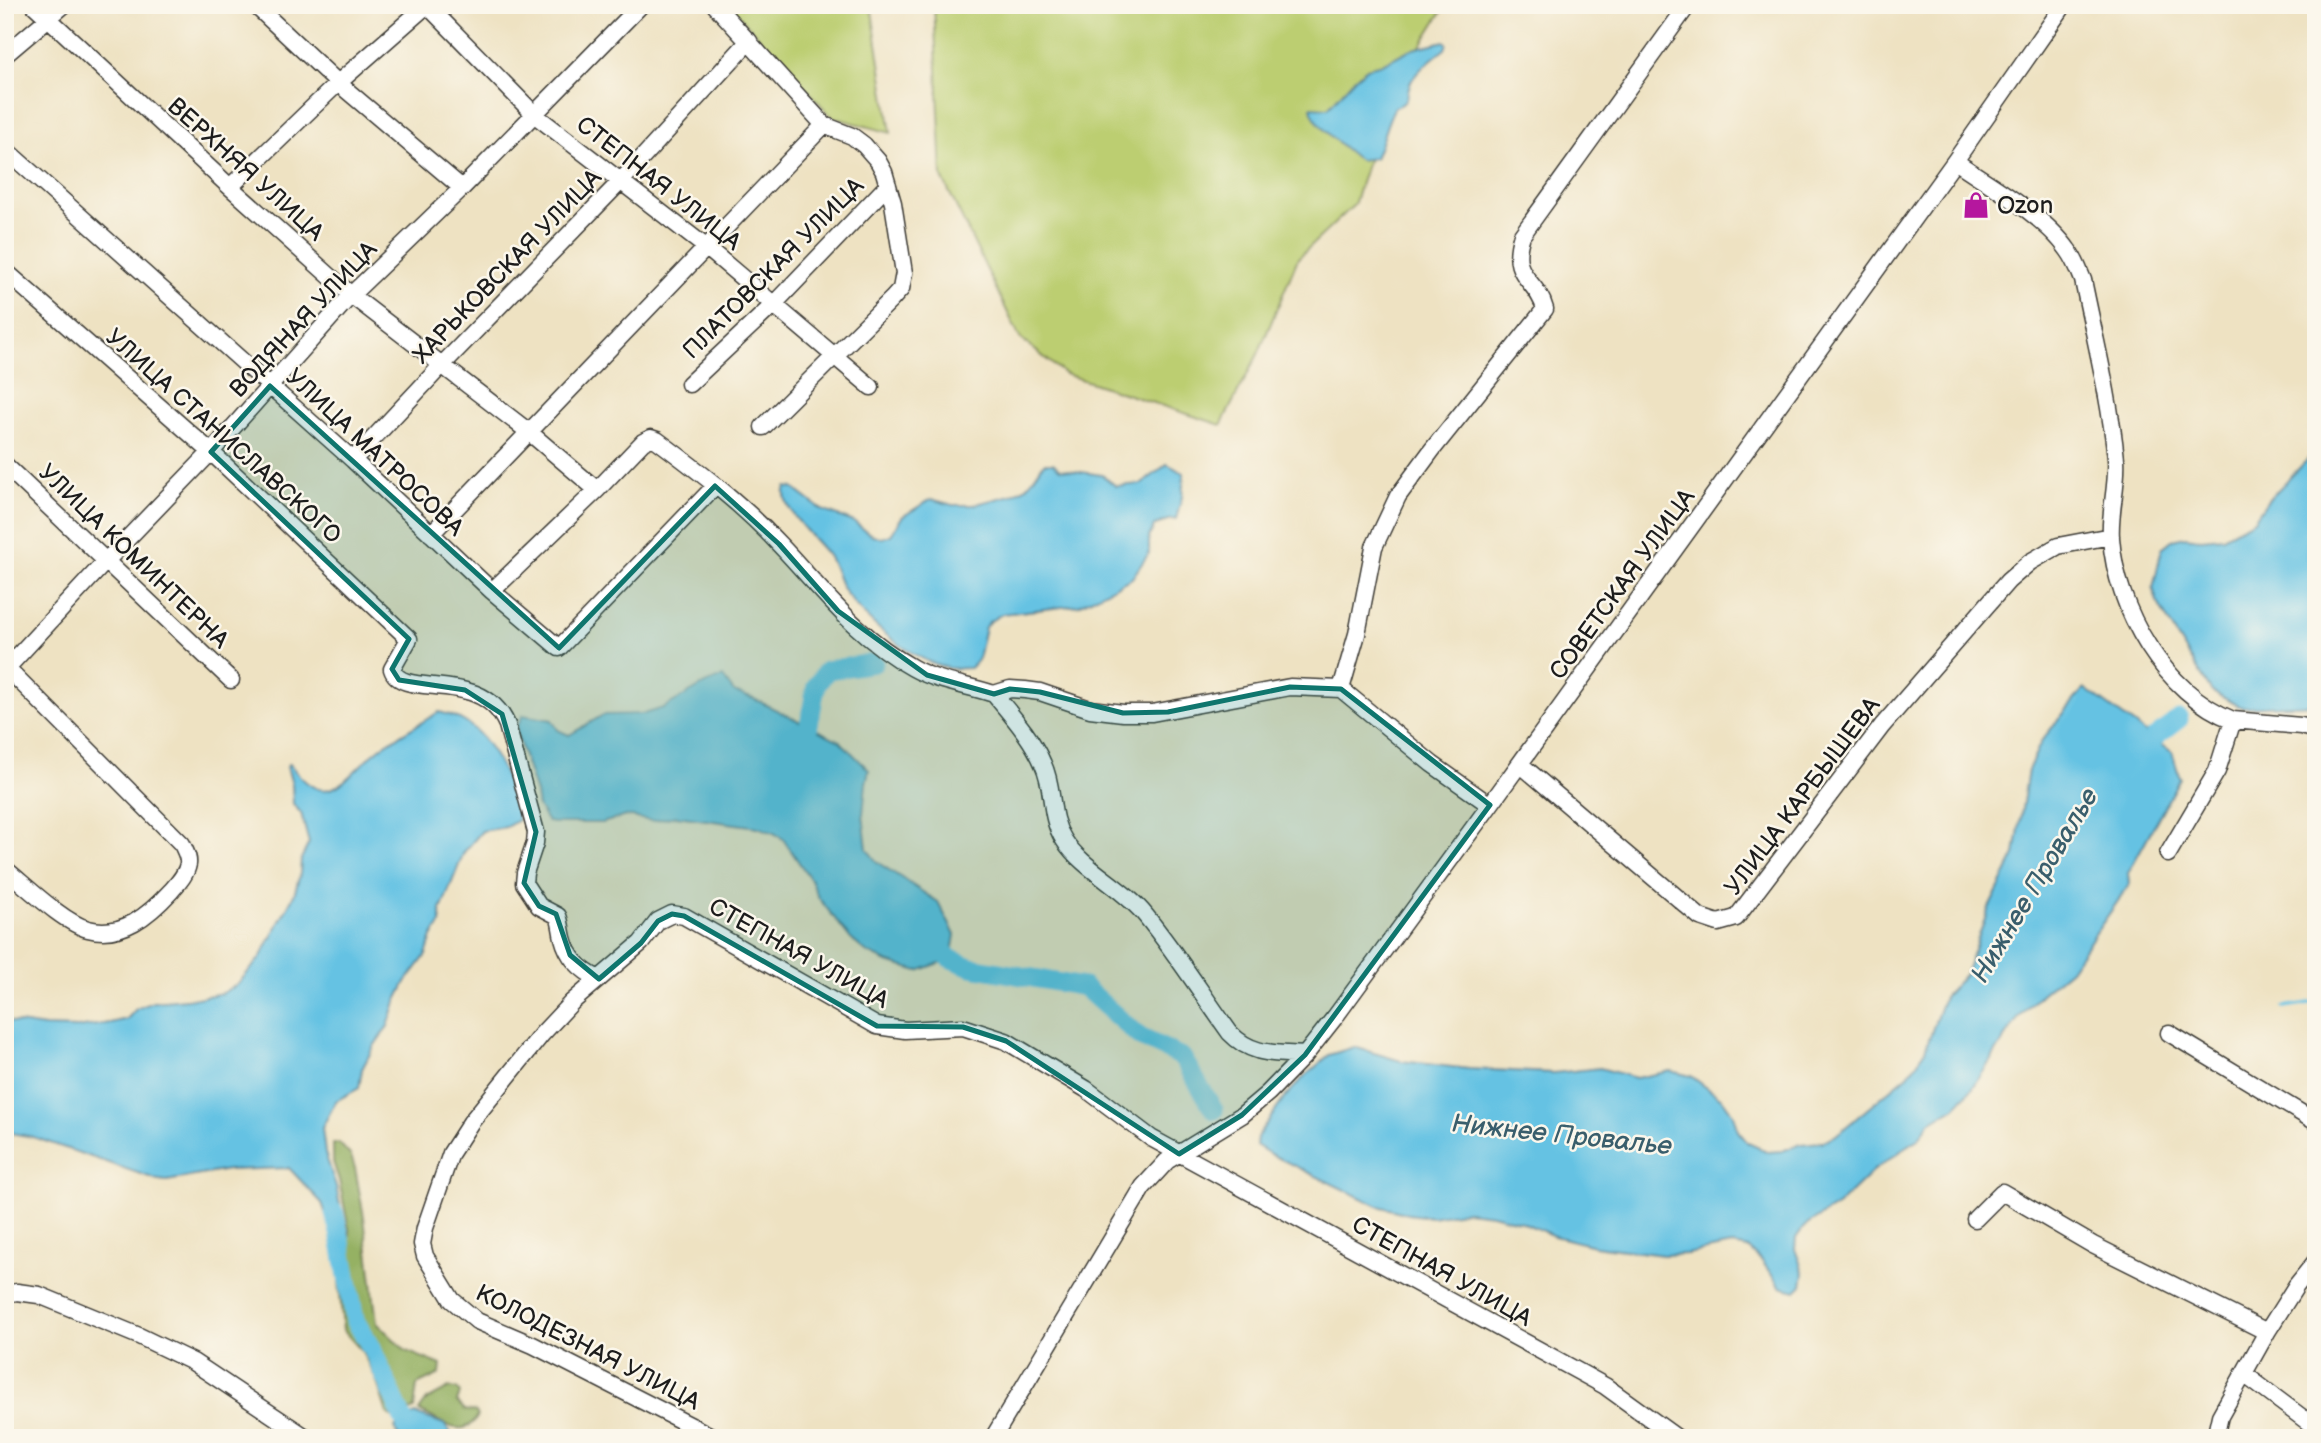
<svg xmlns="http://www.w3.org/2000/svg" width="2321" height="1443" font-family="'Balsamiq Sans',sans-serif">
<style>
.green{fill:#bcce71;stroke:#6c7546;stroke-width:2}
.forest{fill:#95b163;stroke:#586640;stroke-width:2}
.water{fill:#65c2e3;stroke:#406f80;stroke-width:2}
.lines{fill:none;stroke-linecap:round;stroke-linejoin:round}
.stream{stroke:#65c2e3;stroke-width:3.5}
.river{stroke:#65c2e3;stroke-width:19}
.minor-casing{stroke:#3c3a35;stroke-width:19}
.minor{stroke:#fff;stroke-width:16}
.marked{fill:#0f766e;fill-opacity:0.2;stroke:#0f766e;stroke-width:5;stroke-linejoin:round}
.labels{text-anchor:middle;stroke-width:5;stroke-linejoin:round;paint-order:stroke}
.street-label{font-size:24px;fill:#1c1c1c;stroke:#fbf7ec}
.poi-label{font-size:24px;fill:#1c1c1c;stroke:#fbf7ec;text-anchor:start}
.water-label{font-size:26px;font-style:italic;fill:#395e6c;stroke:#fbf7ec}
</style>
<rect width="100%" height="100%" fill="#fbf7ec"/>
<filter id="ink" filterUnits="userSpaceOnUse"><feTurbulence type="fractalNoise" baseFrequency=".0143" numOctaves="2"/><feDisplacementMap in="SourceGraphic" scale="14" xChannelSelector="R" yChannelSelector="G"/><feConvolveMatrix kernelMatrix="1 2 1 2 8 2 1 2 1" color-interpolation-filters="sRGB"/></filter>
<filter id="wash" filterUnits="userSpaceOnUse"><feTurbulence type="fractalNoise" baseFrequency=".00686" numOctaves="4" result="noise"/><feDisplacementMap in="SourceGraphic" scale="28" xChannelSelector="R" yChannelSelector="G"/><feGaussianBlur stdDeviation="1.57" result="paint"/><feColorMatrix in="noise" values="0 0 0 0 0 0 0 0 0 0 0 0 0 0 0 0 0 1.4 0 .05"/><feComposite in="paint" operator="in"/></filter>
<g filter="url(#wash)">
<rect width="100%" height="100%" fill="#eee2c2"/>
<path class="green" d="M 729,5 L 871,5 L 891,133 L 832,117 Z
M 934,5 L 1446,5 L 1388,98 L 1354,205 L 1298,258 L 1258,354 L 1221,425 L 1065,374 L 1020,338 L 942,177 Z"/>
<path class="forest" d="M 339,1143 L 351,1156 L 355,1168 L 364,1217 L 377,1323 L 406,1351 L 441,1365 L 440,1374 L 417,1385 L 414,1409 L 393,1418 L 387,1413 L 376,1379 L 362,1351 L 343,1330 L 337,1254 L 350,1234 L 339,1180 L 333,1162 L 333,1144 Z
M 449,1388 L 457,1389 L 460,1393 L 457,1402 L 465,1410 L 476,1412 L 478,1416 C 462,1443 440,1419 419,1411 L 427,1400 Z"/>
<path class="water" d="M 1444,41 L 1447,43 L 1445,49 C 1434,57 1419,69 1412,80 C 1405,91 1411,103 1395,107 C 1386,122 1383,141 1375,158 L 1360,160 L 1355,157 C 1342,146 1312,123 1311,107 L 1328,108 L 1355,78 L 1367,68 L 1382,64 L 1409,50 Z
M 2316,451 L 2316,704 L 2241,707 L 2212,692 L 2176,635 L 2157,601 L 2153,588 L 2162,548 L 2172,540 L 2185,537 L 2201,539 L 2223,537 L 2254,520 L 2268,500 Z
M 1044,463 L 1053,463 L 1060,469 L 1102,475 L 1116,486 L 1142,484 L 1167,464 L 1184,473 L 1182,497 L 1176,519 L 1168,520 L 1154,526 L 1149,537 L 1149,553 L 1132,578 L 1079,605 L 1002,614 L 989,622 L 985,627 L 978,659 L 970,668 C 963,668 955,669 948,668 C 912,660 866,622 845,592 C 836,580 837,567 826,553 C 814,538 778,506 786,487 L 793,488 L 822,510 L 854,522 L 870,534 L 882,538 L 891,535 L 902,517 L 931,499 L 953,505 L 973,505 L 1011,495 L 1027,487 Z
M 723,677 L 734,692 L 754,699 L 840,741 L 869,770 L 866,783 L 863,814 L 867,849 L 877,862 L 938,902 L 955,935 L 951,959 L 918,971 L 887,962 L 866,952 L 851,939 L 818,897 L 811,880 L 783,839 L 774,833 L 758,827 L 676,816 L 652,821 L 626,816 L 602,823 L 554,823 L 548,822 L 538,807 L 536,793 L 517,735 L 517,726 L 523,715 L 552,720 L 558,730 L 569,735 L 603,715 L 644,714 L 663,708 L 705,684 Z
M 2084,688 L 2172,752 L 2180,778 L 2128,873 L 2129,885 L 2070,970 L 2041,994 L 2018,1018 L 1972,1089 L 1955,1107 L 1930,1122 L 1919,1138 L 1873,1171 L 1838,1205 L 1804,1227 L 1796,1238 L 1795,1249 L 1804,1274 L 1802,1285 L 1796,1291 L 1780,1287 L 1762,1261 L 1748,1248 L 1732,1245 L 1687,1254 L 1663,1255 L 1594,1246 L 1554,1236 L 1522,1222 L 1492,1214 L 1467,1211 L 1432,1217 L 1408,1214 L 1378,1206 L 1270,1154 L 1256,1145 L 1257,1137 L 1286,1096 L 1304,1077 L 1329,1055 L 1354,1047 L 1401,1061 L 1469,1069 L 1554,1073 L 1600,1068 L 1636,1078 L 1670,1071 L 1691,1076 L 1723,1100 L 1733,1114 L 1738,1131 L 1748,1143 L 1768,1152 L 1782,1151 L 1801,1144 L 1821,1142 L 1835,1136 L 1908,1075 L 1924,1053 L 1944,997 L 1965,974 L 1989,908 L 2015,855 L 2028,770 L 2042,740 Z
M 439,712 C 448,714 457,717 465,722 C 491,738 516,790 518,820 L 506,827 L 482,831 L 464,852 L 441,910 L 441,923 L 432,937 L 426,955 L 406,982 L 396,1002 L 388,1026 L 374,1046 L 362,1069 L 359,1088 L 336,1101 L 322,1128 L 325,1153 L 336,1186 L 345,1231 L 340,1237 L 333,1234 L 322,1203 L 289,1168 L 228,1170 L 167,1181 L 158,1180 L 33,1137 L 5,1132 L 5,1021 L 45,1027 L 77,1028 L 110,1023 L 127,1019 L 136,1009 L 153,1002 L 197,998 L 222,993 L 238,984 L 260,958 L 294,895 L 300,874 L 301,859 L 309,843 L 301,813 L 293,804 L 292,784 L 287,767 L 288,764 L 290,764 C 330,820 347,771 383,746 C 401,734 421,723 439,712 Z
M 416,1414 L 444,1424 L 454,1438 L 399,1438 L 395,1428 L 403,1419 Z"/>
<g class="lines">
<path class="stream" d="M 2284,1007 L 2316,1002"/>
<path class="river" d="M 801,749 L 806,741 L 816,686 L 827,670 L 874,663
M 2140,761 L 2153,739 L 2179,719
M 932,941 L 951,959 L 971,967 L 1084,987 L 1140,1037 L 1182,1057 L 1214,1110
M 334,1212 L 340,1237 L 355,1320 L 373,1351 L 403,1419 L 417,1438"/>
</g>
</g>
<g filter="url(#ink)">
<g class="lines">
<defs>
<path id="minor" d="M 34,5 L 230,187 L 351,295 L 529,432 L 597,490
M 255,5 L 338,83 L 462,188
M 427,5 L 535,115 L 707,248 L 871,387
M 715,5 L 824,125 L 852,136 L 864,145 L 878,161 L 884,172 L 893,203 L 904,273 L 901,289 L 892,299 L 763,427
M 5,55 L 64,5
M 5,149 L 353,460 L 492,591 L 559,648 L 715,486
M 1955,161 C 1990,185 2045,216 2068,250 C 2075,259 2079,270 2083,280 C 2095,339 2110,399 2116,459 C 2118,485 2109,512 2111,538 C 2116,609 2165,694 2233,720
M 230,187 L 338,83 L 427,5
M 5,271 L 211,452 L 409,639 L 392,669 C 402,701 482,666 507,725 L 536,832 L 535,843 L 525,873 L 524,883 L 539,906 L 558,916 C 561,923 561,930 563,938 C 568,958 580,970 599,979
M 689,384 L 773,305 L 888,185
M 353,460 L 441,366 L 622,180 L 749,41
M 5,465 L 231,680
M 431,534 L 824,125
M 492,591 L 597,490 L 643,442 L 651,438 L 657,440 C 700,472 743,505 779,544 C 823,590 855,636 913,668 C 938,682 967,685 994,694
M 5,670 L 106,561 L 211,452 L 351,295 L 462,188 L 641,5
M 1341,689 L 1357,634 L 1374,547 L 1398,496 L 1432,450 L 1545,309 C 1537,278 1508,278 1522,235 L 1688,5
M 1520,764 L 1700,917 L 1718,923 L 1736,918 L 1882,726 L 2008,581 L 2030,562 L 2058,546 L 2111,536
M 2168,854 L 2217,771 L 2233,720 L 2301,726 L 2316,730
M 5,869 C 25,885 64,923 88,929 C 122,938 149,915 171,891 C 178,883 186,875 188,864 C 189,857 185,851 182,844 L 7,668
M 2169,1033 L 2316,1122
M 1305,1055 C 1275,1053 1252,1056 1230,1033 C 1202,994 1176,953 1146,916 C 1124,888 1082,869 1064,840 C 1048,815 1055,789 1043,764 C 1032,738 1012,716 994,694 L 1010,689 L 1025,690 L 1040,692 L 1090,709 L 1123,713 L 1152,713 L 1290,687 L 1341,689 L 1432,764 L 1490,805
M 1975,1219 L 2002,1192 L 2093,1245 L 2267,1332
M 5,1294 L 17,1292 L 39,1295 L 139,1336 L 193,1362 L 307,1438
M 2244,1374 L 2316,1428
M 715,1438 L 533,1345 L 477,1321 L 452,1300 L 425,1256 L 422,1244 L 425,1228 L 451,1153 L 471,1122 L 542,1034 L 572,1002 L 641,943 L 658,921 L 672,914 L 684,916 L 877,1026 L 905,1030 L 963,1027 L 1006,1041 L 1086,1089 L 1151,1138 L 1605,1386 L 1677,1438
M 993,1438 L 1143,1187 L 1167,1161 L 1242,1115 L 1268,1093 L 1305,1055 L 1335,1017 L 1490,805 L 1955,161 L 2064,5
M 2215,1438 L 2220,1416 L 2267,1332 L 2296,1286 L 2316,1261"/>
</defs>
<use href="#minor" class="minor-casing"/>
<use href="#minor" class="minor"/>
</g>
</g>
<path class="marked" d="M 270,386 L 559,648 L 715,486 L 779,544 L 838,611 L 927,675 L 994,694 L 1010,689 L 1040,692 L 1123,713 L 1168,712 L 1290,687 L 1341,689 L 1490,805 L 1305,1055 L 1242,1115 L 1179,1154 L 1006,1041 L 963,1027 L 877,1026 L 684,916 L 672,914 L 658,921 L 641,943 L 599,979 L 570,955 L 556,914 L 539,906 L 524,883 L 536,832 L 502,714 L 465,690 L 399,680 L 392,669 L 409,639 L 211,452 Z"/>
<defs>
<symbol id="shop-bare" viewBox="-9 -9 18 18"><path d="M-5-2.5h2.3a2.7 3.5 0 0 1 5.4 0H5L5.5 6h-11ZM-1.5-2.5h3a1.5 2.3 0 0 0-3 0Z" fill="#b5179e" stroke="#fbf7ec" stroke-width="2.5" paint-order="stroke"/></symbol>
</defs>
<g fill-rule="evenodd">
<use href="#shop-bare" x="1957" y="186" width="38" height="38"/>
</g>
<g class="labels">
<g class="street-label">
<text transform="translate(246 169) rotate(42)" y="8">ВЕРХНЯЯ УЛИЦА</text>
<text transform="translate(659 183) rotate(38)" y="8">СТЕПНАЯ УЛИЦА</text>
<text transform="translate(507 266) rotate(-46)" y="8">ХАРЬКОВСКАЯ УЛИЦА</text>
<text transform="translate(773 268) rotate(-45)" y="8">ПЛАТОВСКАЯ УЛИЦА</text>
<text transform="translate(303 319) rotate(-47)" y="8">ВОДЯНАЯ УЛИЦА</text>
<text transform="translate(224 436) rotate(42)" y="8">УЛИЦА СТАНИСЛАВСКОГО</text>
<text transform="translate(375 452) rotate(43)" y="8">УЛИЦА МАТРОСОВА</text>
<text transform="translate(134 556) rotate(44)" y="8">УЛИЦА КОМИНТЕРНА</text>
<text transform="translate(1622 584) rotate(-54)" y="8">СОВЕТСКАЯ УЛИЦА</text>
<text transform="translate(1802 796) rotate(-53)" y="8">УЛИЦА КАРБЫШЕВА</text>
<text transform="translate(799 953) rotate(29)" y="8">СТЕПНАЯ УЛИЦА</text>
<text transform="translate(1442 1271) rotate(29)" y="8">СТЕПНАЯ УЛИЦА</text>
<text transform="translate(588 1347) rotate(27)" y="8">КОЛОДЕЗНАЯ УЛИЦА</text>
</g>
<g class="poi-label">
<text x="1997" y="213">Ozon</text>
</g>
<g class="water-label">
<text transform="translate(2034 885) rotate(-59)" y="9">Нижнее Провалье</text>
<text transform="translate(1562 1134) rotate(6)" y="9">Нижнее Провалье</text>
</g>
</g>
<rect width="2321" height="1443" fill="none" stroke="#fbf7ec" stroke-width="28"/>
</svg>
